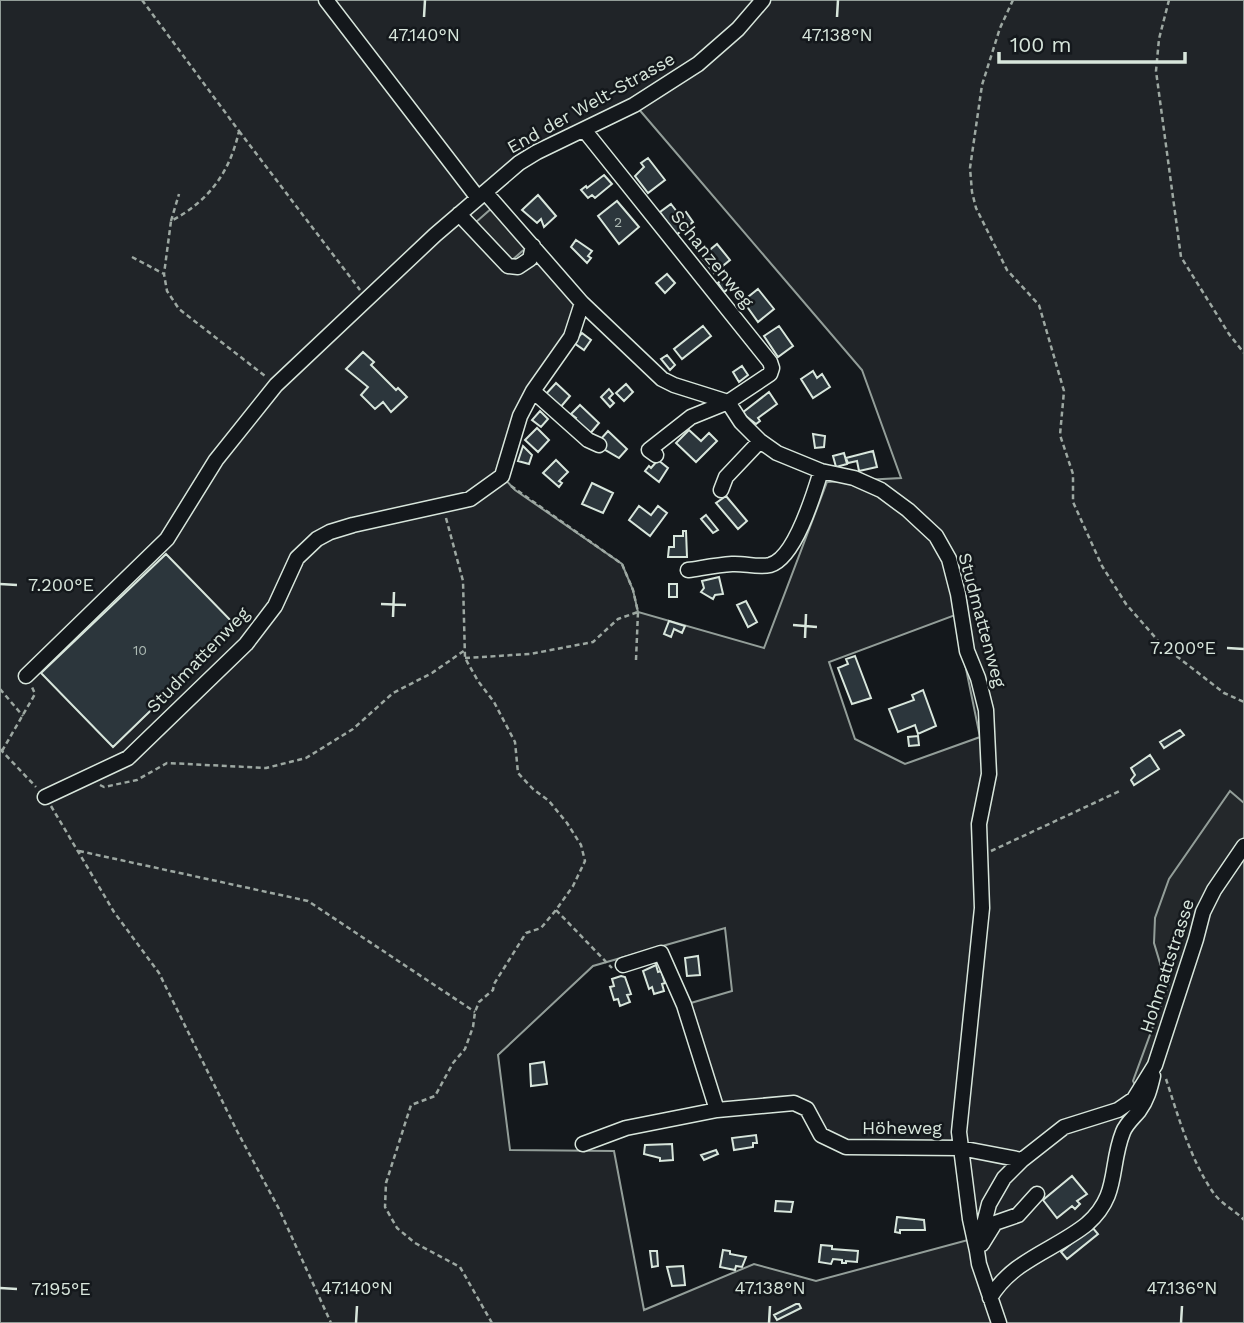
<svg xmlns="http://www.w3.org/2000/svg" width="1244" height="1323" font-family="'Work Sans',sans-serif">
<style>
.green{fill:#202428;stroke:#939e99;stroke-width:2;fill-rule:evenodd}
.parking{fill:#24282b;stroke:#939e99;stroke-width:2}
.building{fill:#2c363c;stroke:#d8e6dc;stroke-width:2}
.lines{fill:none;stroke-linecap:round;stroke-linejoin:round}
.minor-casing{stroke:#d8e6dc;stroke-width:17}
.path{stroke:#9da8a2;stroke-width:2.5;stroke-dasharray:5 3.5;stroke-linecap:butt}
.minor{stroke:#14181c;stroke-width:14}
.ticks{fill:none;stroke:#d8e6dc;stroke-width:2.5}
.labels{text-anchor:middle;stroke-width:5;stroke-linejoin:round;paint-order:stroke}
.number-label{font-size:14px;fill:#adbab4}
.street-label{font-size:18px;fill:#d8e6dc;stroke:#14181c}
.ticks-label{font-size:18px;text-anchor:middle;fill:#d8e6dc;stroke:#14181c;stroke-width:5;stroke-linejoin:round;paint-order:stroke}
</style>
<rect width="100%" height="100%" fill="#14181c"/>
<path class="green" d="M 0,0 L 1244,0 L 1244,1323 L 0,1323 ZM 631,100 L 862,370 L 901,478 L 827,482 L 764,648 L 638,612 L 633,590 L 622,564 L 515,490 L 502,476 L 533,391 L 582,303 L 485,192 L 474,193 L 521,152 L 583,125 ZM 955,615 L 980,737 L 905,764 L 855,739 L 829,662 ZM 725,928 L 732,991 L 684,1005 L 717,1110 L 807,1109 L 821,1135 L 846,1147 L 960,1148 L 968,1240 L 816,1281 L 754,1264 L 644,1310 L 614,1151 L 510,1150 L 498,1055 L 593,966 Z"/>
<path class="parking" d="M 492,208 L 527,247 L 511,261 L 476,222 Z
M 1230,791 L 1244,803 L 1244,846 L 1225,872 L 1153,1053 L 1136,1087 L 1133,1081 L 1169,983 L 1166,983 L 1154,943 L 1155,918 L 1169,879 Z"/>
<path class="building" d="M 648,158 L 665,180 L 648,193 L 635,176 L 644,167 L 641,163 Z
M 604,175 L 612,184 L 595,198 L 592,195 L 588,198 L 581,190 L 586,186 L 587,188 Z
M 538,195 L 556,216 L 544,227 L 541,219 L 537,223 L 522,210 Z
M 617,201 L 639,227 L 619,244 L 598,216 Z
M 671,204 L 681,217 L 686,212 L 693,222 L 676,235 L 660,212 Z
M 576,240 L 592,251 L 588,256 L 591,258 L 587,263 L 571,247 Z
M 717,244 L 730,260 L 714,273 L 701,257 Z
M 667,274 L 675,283 L 665,293 L 656,283 Z
M 725,277 L 732,286 L 724,292 L 718,283 Z
M 758,289 L 774,309 L 758,322 L 743,301 Z
M 703,326 L 711,336 L 682,359 L 674,349 Z
M 779,326 L 793,346 L 778,357 L 764,336 Z
M 582,333 L 591,340 L 584,350 L 574,343 Z
M 363,352 L 374,362 L 371,365 L 396,390 L 398,388 L 407,397 L 391,412 L 383,402 L 375,409 L 361,395 L 368,387 L 346,369 Z
M 667,355 L 675,365 L 670,370 L 661,359 Z
M 742,366 L 748,375 L 739,382 L 733,372 Z
M 813,371 L 817,378 L 822,374 L 830,387 L 813,398 L 801,379 Z
M 556,383 L 570,396 L 559,409 L 545,395 Z
M 626,384 L 633,392 L 624,401 L 616,393 Z
M 609,389 L 613,394 L 609,398 L 614,403 L 610,407 L 601,397 Z
M 769,392 L 777,404 L 758,418 L 760,421 L 756,424 L 742,413 Z
M 580,405 L 599,423 L 588,436 L 573,422 L 576,418 L 571,414 Z
M 540,411 L 548,419 L 541,427 L 532,420 Z
M 537,428 L 549,440 L 538,452 L 525,440 Z
M 689,430 L 701,441 L 709,433 L 717,441 L 696,462 L 676,443 Z
M 608,431 L 627,449 L 619,458 L 602,448 L 600,440 Z
M 813,434 L 825,436 L 824,447 L 815,448 Z
M 523,446 L 532,455 L 529,464 L 518,461 Z
M 873,451 L 877,467 L 859,471 L 857,461 L 848,463 L 846,458 Z
M 844,453 L 847,464 L 836,467 L 833,456 Z
M 556,460 L 568,472 L 559,481 L 562,483 L 559,487 L 543,473 Z
M 658,460 L 668,468 L 659,482 L 645,471 L 649,466 L 651,468 Z
M 592,483 L 613,493 L 603,513 L 582,504 Z
M 726,496 L 747,521 L 738,529 L 716,503 Z
M 639,506 L 651,515 L 658,506 L 667,513 L 650,536 L 629,520 Z
M 706,515 L 718,530 L 713,533 L 701,519 Z
M 683,531 L 686,531 L 687,557 L 668,557 L 669,547 L 674,547 L 674,536 L 683,536 Z
M 166,554 L 237,627 L 113,747 L 41,673 Z
M 719,577 L 723,594 L 715,595 L 713,599 L 701,592 L 704,588 L 702,581 Z
M 669,584 L 677,584 L 677,597 L 669,597 Z
M 746,601 L 757,622 L 748,627 L 737,605 Z
M 669,621 L 685,626 L 682,633 L 674,629 L 671,637 L 664,634 Z
M 855,656 L 871,698 L 852,704 L 838,668 L 848,664 L 846,659 Z
M 923,690 L 936,726 L 918,734 L 915,725 L 898,732 L 889,709 L 914,700 L 912,695 Z
M 1180,730 L 1184,735 L 1164,748 L 1160,742 Z
M 918,736 L 919,745 L 909,746 L 908,737 Z
M 1150,755 L 1159,769 L 1134,785 L 1131,780 L 1135,775 L 1131,768 Z
M 698,956 L 700,975 L 687,976 L 685,958 Z
M 656,965 L 658,972 L 661,971 L 665,983 L 662,984 L 664,991 L 654,994 L 652,987 L 649,989 L 643,971 Z
M 621,976 L 625,977 L 631,994 L 627,995 L 630,1002 L 620,1006 L 618,999 L 614,1000 L 610,987 L 614,986 L 612,979 Z
M 544,1062 L 547,1084 L 531,1086 L 530,1064 Z
M 756,1135 L 757,1143 L 753,1143 L 753,1147 L 734,1150 L 732,1138 Z
M 672,1144 L 673,1160 L 660,1161 L 660,1158 L 644,1154 L 645,1145 Z
M 716,1150 L 718,1154 L 704,1160 L 701,1155 Z
M 1072,1176 L 1087,1194 L 1077,1201 L 1080,1204 L 1075,1209 L 1072,1206 L 1057,1218 L 1043,1200 Z
M 776,1201 L 793,1202 L 791,1212 L 775,1211 Z
M 897,1217 L 924,1220 L 925,1230 L 900,1230 L 900,1233 L 895,1232 Z
M 1092,1227 L 1098,1234 L 1067,1259 L 1061,1252 Z
M 821,1245 L 832,1246 L 832,1249 L 858,1251 L 857,1262 L 846,1261 L 846,1263 L 842,1263 L 842,1260 L 833,1259 L 831,1264 L 819,1262 Z
M 723,1250 L 730,1251 L 730,1254 L 746,1257 L 742,1267 L 736,1266 L 735,1270 L 720,1267 Z
M 650,1251 L 657,1251 L 658,1266 L 652,1267 Z
M 683,1266 L 685,1285 L 672,1286 L 667,1267 Z
M 796,1304 L 799,1304 L 801,1308 L 777,1320 L 774,1315 Z"/>
<g class="lines">
<defs>
<path id="minor" d="M 326,0 L 478,198
M 585,131 L 770,362 L 772,368 L 770,374 L 728,402 L 691,417 L 649,450 L 656,455
M 485,192 L 582,303 L 662,379 L 674,385 L 728,402 L 741,422 L 760,441 L 777,453 L 821,471 L 854,478 L 881,490 L 908,510 L 936,536 L 949,559 L 958,594 L 967,651 L 978,678 L 986,710 L 989,774 L 979,824 L 982,908 L 959,1132 L 970,1219 L 977,1251
M 459,214 L 508,266 L 518,267 L 530,259 L 533,246
M 533,391 L 588,440 L 599,445
M 721,490 L 726,477 L 760,441
M 688,570 C 702,568 717,565 732,564 C 744,563 758,568 770,565 C 795,558 814,494 821,471
M 26,676 L 167,539 L 216,460 L 276,385 L 435,235 L 519,163 L 537,152 L 634,105 L 698,64 L 738,29 L 763,0
M 45,797 L 128,758 L 246,644 L 275,606 L 297,558 L 317,539 L 330,532 L 353,525 L 470,499 L 502,476 L 520,416 L 533,391 L 571,337 L 582,303
M 623,965 L 661,953 L 684,1005 L 717,1110
M 583,1144 L 626,1128 L 717,1110 L 794,1103 L 807,1109 L 821,1135 L 846,1147 L 960,1148 L 1022,1160
M 982,1244 L 995,1223 L 1018,1215 L 1037,1194
M 990,1298 C 1012,1260 1055,1250 1087,1224 C 1120,1195 1109,1167 1123,1132 C 1126,1124 1134,1117 1139,1111 C 1147,1100 1150,1089 1153,1076
M 999,1323 L 979,1264 L 977,1251 L 989,1204 L 1004,1178 L 1022,1160 L 1064,1127 L 1118,1110 L 1134,1099 L 1155,1065 L 1196,939 L 1203,912 L 1214,890 L 1244,846"/>
</defs>
<use href="#minor" class="minor-casing"/>
<path class="path" d="M 142,0 L 239,131 C 230,172 209,201 171,221 L 164,274
M 1013,0 L 1000,28 L 982,85 L 970,168 L 972,192 L 976,208 L 1007,270 L 1039,305 L 1064,391 L 1060,435 L 1073,474 L 1073,502 L 1102,566 L 1126,604 L 1161,644 L 1224,693 L 1244,702
M 1169,0 L 1159,39 L 1156,71 L 1181,257 L 1229,334 L 1244,353
M 239,131 L 360,290
M 171,221 L 179,194
M 132,257 L 164,274 L 167,291 L 179,309 L 265,376
M 511,486 L 622,564 L 633,590 L 638,612 L 636,660
M 446,518 L 463,581 L 465,658 L 478,681 L 494,702 L 515,742 L 518,773 L 533,789 L 549,801 L 567,823 L 581,845 L 585,861 L 573,886 L 556,910 L 541,928 L 526,933 L 494,984 L 493,990 L 479,1002 L 475,1012 L 473,1027 L 465,1049 L 453,1063 L 435,1096 L 411,1105 L 386,1183 L 385,1207 L 397,1228 L 415,1243 L 460,1267 L 492,1323
M 465,658 L 530,654 L 593,642 L 618,619 L 638,612
M 0,689 L 23,716
M 0,749 L 36,787
M 2,751 L 35,694 L 32,687
M 100,785 L 104,787 L 137,780 L 167,763 L 266,768 L 306,758 L 353,729 L 393,693 L 432,673 L 465,650
M 51,806 L 114,912 L 159,973 L 237,1131 L 279,1209 L 331,1323
M 79,851 L 308,901 L 475,1012
M 991,851 L 1122,790
M 556,910 L 612,968
M 1166,1079 C 1178,1116 1192,1164 1215,1195 C 1223,1205 1236,1211 1244,1220"/>
<use href="#minor" class="minor"/>
</g>
<path class="ticks" d="M 424,17 L 425,0M 837,17 L 838,0M 0,584 L 17,585M 381,604 L 406,605M 393,617 L 394,592M 793,625 L 817,627M 805,638 L 806,614M 1227,648 L 1244,649M 0,1288 L 17,1289M 356,1323 L 357,1306M 769,1323 L 770,1306M 1181,1323 L 1182,1306"/>
<g class="labels">
<g class="number-label">
<text x="618" y="227">2</text>
<text x="140" y="655">10</text>
</g>
<g class="street-label">
<text transform="translate(591 103) rotate(-29)" y="6">End der Welt-Strasse</text>
<text transform="translate(712 259) rotate(51)" y="6">Schanzenweg</text>
<text transform="translate(982 620) rotate(75)" y="6">Studmattenweg</text>
<text transform="translate(198 660) rotate(-46)" y="6">Studmattenweg</text>
<text transform="translate(1167 966) rotate(-72)" y="6">Hohmattstrasse</text>
<text x="902" y="1134">Höheweg</text>
</g>
</g>
<g class="ticks-label">
<text x="424" y="41">47.140°N</text>
<text x="837" y="41">47.138°N</text>
<text x="61" y="591">7.200°E</text>
<text x="1183" y="654">7.200°E</text>
<text x="357" y="1294">47.140°N</text>
<text x="770" y="1294">47.138°N</text>
<text x="1182" y="1294">47.136°N</text>
<text x="61" y="1295">7.195°E</text>
</g>
<path d="M999 52v10h186v-10" fill="none" stroke="#d8e6dc" stroke-width="3.5"/>
<text x="1010" y="52" font-size="21" fill="#d8e6dc" stroke="#14181c" stroke-width="5" paint-order="stroke">100 m</text>
</svg>
